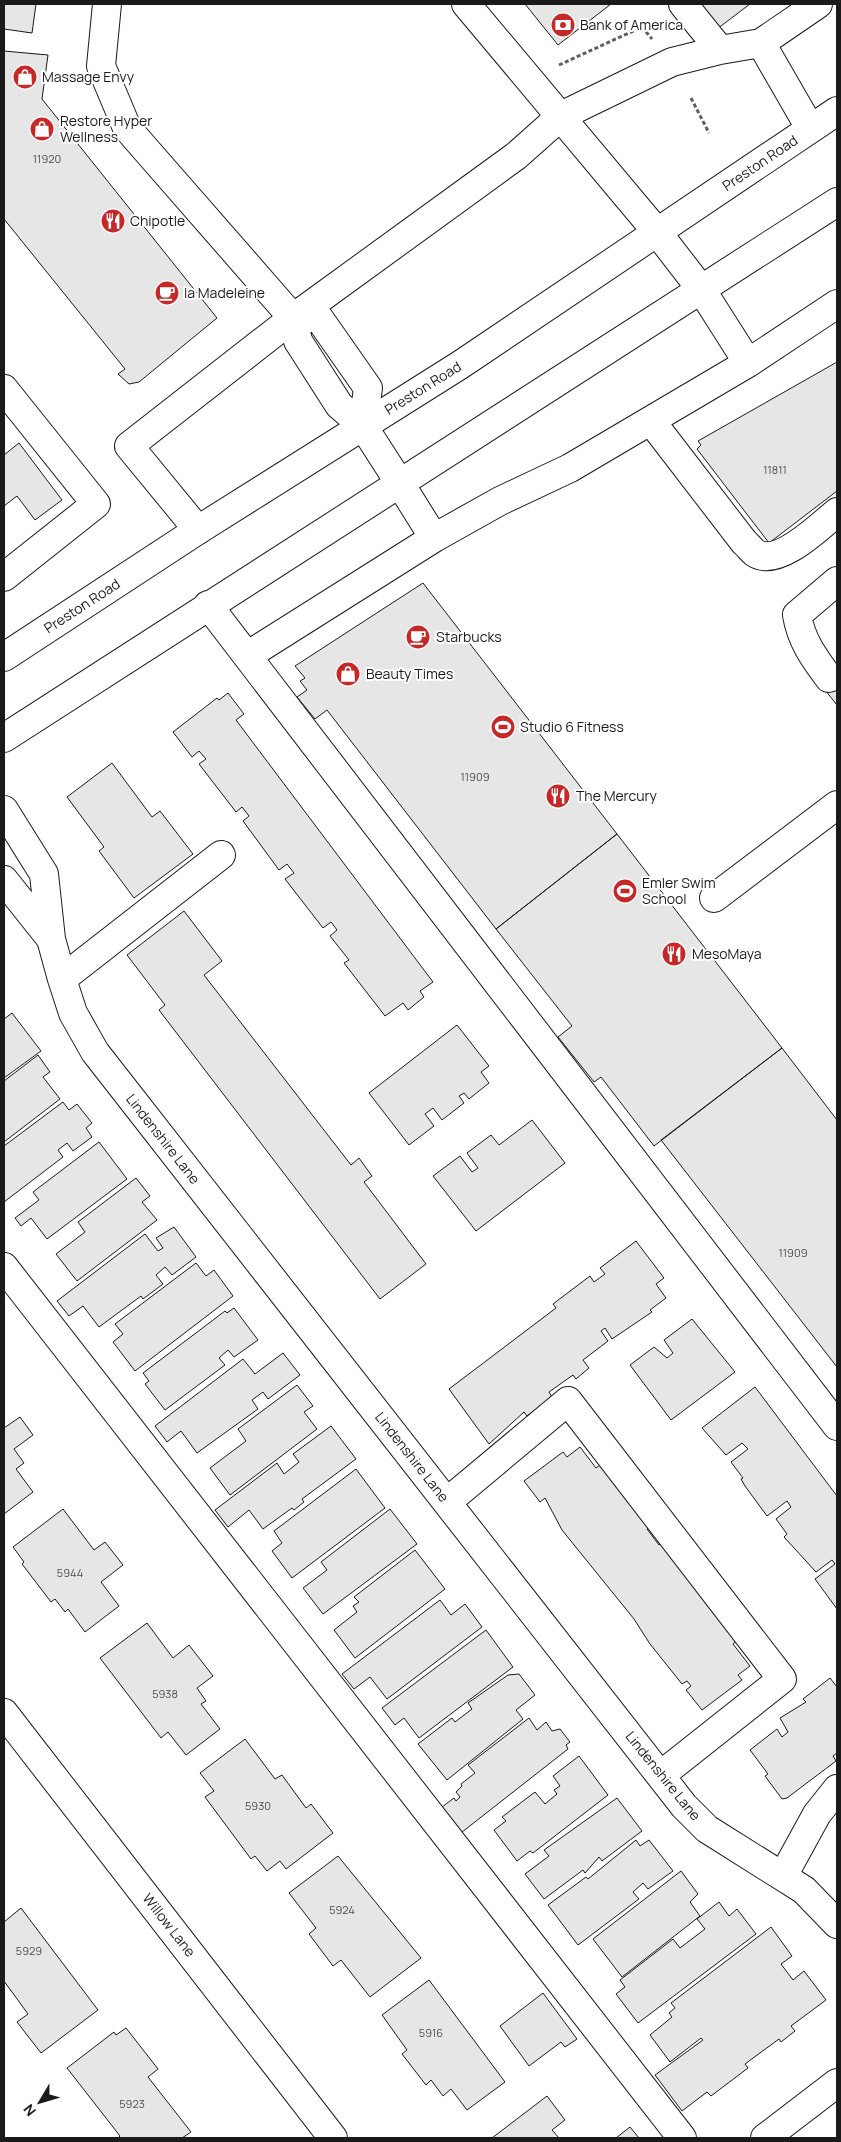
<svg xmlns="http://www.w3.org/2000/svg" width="841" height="2142" font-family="Manrope,sans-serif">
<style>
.building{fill:#e6e6e6;stroke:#1a1a1a}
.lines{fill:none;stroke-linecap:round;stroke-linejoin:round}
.minor-casing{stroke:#1a1a1a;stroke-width:30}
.major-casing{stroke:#1a1a1a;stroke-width:30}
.path{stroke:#5f5f5f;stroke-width:3;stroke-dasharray:4 2.5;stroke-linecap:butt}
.minor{stroke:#fff;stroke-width:28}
.major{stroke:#fff;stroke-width:28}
.labels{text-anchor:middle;stroke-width:4;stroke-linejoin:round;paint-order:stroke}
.number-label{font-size:11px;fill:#4d4d4d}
.poi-label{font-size:14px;fill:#1a1a1a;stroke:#fff;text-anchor:start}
.street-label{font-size:14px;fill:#1a1a1a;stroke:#fff}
</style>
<rect width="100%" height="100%" fill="#fff"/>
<path class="building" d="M 4,4 L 36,4 L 32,33 L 4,29 Z
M 525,4 L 611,4 L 558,45 Z
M 698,4 L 750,4 L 717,29 Z
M 4,51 L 48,55 L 42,99 L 217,318 L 139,382 L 129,384 L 118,374 L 125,369 L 4,219 Z
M 837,362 L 837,491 L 769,543 L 697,449 L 701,445 L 698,441 Z
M 19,443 L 62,500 L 35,520 L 17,496 L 4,506 L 4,455 Z
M 423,583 L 617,834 L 496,929 L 327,710 L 315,719 L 297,697 L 307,690 L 300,681 L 305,678 L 295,666 Z
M 837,671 L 837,705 L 821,685 Z
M 228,693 L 244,714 L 236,720 L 433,982 L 420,991 L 424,997 L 408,1010 L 403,1003 L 385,1016 L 344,963 L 349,960 L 330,936 L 337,930 L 331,922 L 323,928 L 285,879 L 294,873 L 287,864 L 279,870 L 243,821 L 249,816 L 242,807 L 236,812 L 199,764 L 206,759 L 199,751 L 192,757 L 173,732 L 217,698 L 219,700 Z
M 112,763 L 152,817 L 160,811 L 193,854 L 134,898 L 99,851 L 104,847 L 67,797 Z
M 617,834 L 782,1048 L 654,1146 L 601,1077 L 594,1082 L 558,1037 L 572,1026 L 496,929 Z
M 184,911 L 222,961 L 204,975 L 351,1165 L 359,1158 L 372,1176 L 364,1182 L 426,1264 L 380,1299 L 159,1010 L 165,1005 L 127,955 Z
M 12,1013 L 41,1051 L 4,1078 L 4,1019 Z
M 457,1025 L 489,1066 L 481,1072 L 489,1083 L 469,1099 L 464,1093 L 459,1096 L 464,1103 L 442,1120 L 433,1108 L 425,1114 L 434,1126 L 409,1145 L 369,1093 Z
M 782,1048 L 837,1120 L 837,1367 L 661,1140 Z
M 38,1055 L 50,1072 L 43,1077 L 60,1099 L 4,1142 L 4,1081 Z
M 63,1102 L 69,1110 L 77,1104 L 92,1123 L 86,1128 L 92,1137 L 73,1151 L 67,1143 L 58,1150 L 63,1157 L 4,1202 L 4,1146 Z
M 532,1120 L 565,1163 L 476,1231 L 433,1176 L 460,1156 L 472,1172 L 478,1168 L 467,1153 L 491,1135 L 499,1145 Z
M 99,1142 L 127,1179 L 47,1239 L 31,1218 L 21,1226 L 15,1218 L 39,1200 L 33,1192 Z
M 136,1178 L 150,1196 L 142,1202 L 157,1220 L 77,1281 L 56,1254 L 85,1232 L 78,1222 Z
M 174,1227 L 196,1257 L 172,1275 L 165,1267 L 156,1275 L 163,1284 L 143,1299 L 141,1296 L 99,1327 L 83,1306 L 69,1316 L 57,1301 L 145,1234 L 158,1251 L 163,1248 L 156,1238 Z
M 636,1241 L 664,1278 L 656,1284 L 666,1298 L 650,1310 L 652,1312 L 612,1339 L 605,1328 L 601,1331 L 608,1341 L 583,1360 L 589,1368 L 576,1379 L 573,1375 L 549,1392 L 552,1397 L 527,1416 L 524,1412 L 489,1444 L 449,1389 L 556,1308 L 553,1304 L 590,1276 L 594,1282 L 605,1274 L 600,1268 Z
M 196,1263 L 206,1276 L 214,1270 L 233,1296 L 135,1371 L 113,1342 L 123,1334 L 115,1324 Z
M 234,1308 L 258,1340 L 234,1357 L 228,1350 L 219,1358 L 225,1365 L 165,1410 L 145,1384 L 149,1381 L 143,1373 L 225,1311 L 227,1313 Z
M 692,1319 L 735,1372 L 671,1420 L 630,1365 L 654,1347 L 667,1358 L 673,1353 L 664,1340 Z
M 283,1353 L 300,1375 L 268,1399 L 263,1392 L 252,1400 L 258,1409 L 197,1453 L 181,1431 L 167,1442 L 155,1426 L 243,1359 L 255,1374 Z
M 297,1385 L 313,1406 L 304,1412 L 317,1429 L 230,1495 L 210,1468 L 246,1441 L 238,1429 Z
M 755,1387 L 837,1496 L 837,1609 L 815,1579 L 835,1564 L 832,1560 L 816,1572 L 784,1537 L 787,1534 L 776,1519 L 791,1507 L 787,1501 L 767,1516 L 745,1486 L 741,1479 L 743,1478 L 731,1462 L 748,1449 L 742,1443 L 726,1455 L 702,1428 Z
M 20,1417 L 33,1435 L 14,1449 L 24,1463 L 16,1469 L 33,1492 L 4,1514 L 4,1428 Z
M 331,1426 L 356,1459 L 302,1499 L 304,1502 L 294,1510 L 292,1508 L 263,1529 L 249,1510 L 228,1527 L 215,1510 L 277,1463 L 284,1474 L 299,1462 L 293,1454 Z
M 580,1447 L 596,1468 L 604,1462 L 625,1490 L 621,1493 L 650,1527 L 647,1529 L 659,1545 L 663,1541 L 739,1639 L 733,1644 L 750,1666 L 738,1675 L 742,1680 L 702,1710 L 686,1690 L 691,1686 L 687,1681 L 682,1684 L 650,1644 L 634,1619 L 562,1530 L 545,1498 L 540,1502 L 524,1481 L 563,1452 L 567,1457 Z
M 356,1469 L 385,1508 L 292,1578 L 272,1551 L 282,1543 L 274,1531 Z
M 63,1509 L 94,1550 L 105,1542 L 123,1565 L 101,1582 L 119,1606 L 85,1632 L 68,1609 L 65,1612 L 55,1599 L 51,1602 L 22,1564 L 24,1562 L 13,1547 Z
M 390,1509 L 417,1544 L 323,1614 L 303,1588 L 327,1570 L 321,1562 Z
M 415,1550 L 445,1589 L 355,1658 L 334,1630 L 357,1612 L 353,1606 L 359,1602 L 354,1597 Z
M 440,1600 L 451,1615 L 465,1604 L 482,1627 L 387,1699 L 370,1677 L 354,1689 L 342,1674 Z
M 147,1623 L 173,1658 L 189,1645 L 213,1676 L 197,1688 L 206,1701 L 201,1704 L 220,1729 L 186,1755 L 168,1732 L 161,1738 L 100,1658 Z
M 486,1630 L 513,1667 L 419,1738 L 404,1718 L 395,1725 L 382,1708 Z
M 519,1674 L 535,1695 L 516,1710 L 523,1719 L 447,1780 L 418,1744 L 452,1718 L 455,1722 L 472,1709 L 468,1703 L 508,1675 Z
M 830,1678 L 837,1687 L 837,1753 L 833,1756 L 836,1761 L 787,1798 L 782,1799 L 765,1776 L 768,1774 L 750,1750 L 777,1729 L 782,1737 L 788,1732 L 780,1718 L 806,1702 L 803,1699 Z
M 529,1718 L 537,1730 L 546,1722 L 552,1731 L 560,1729 L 570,1742 L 566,1745 L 568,1749 L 457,1836 L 438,1810 L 454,1798 L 456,1801 L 460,1797 L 456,1792 L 462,1786 L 461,1784 L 475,1773 L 468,1765 Z
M 245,1739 L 275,1779 L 282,1775 L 306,1808 L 311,1804 L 333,1833 L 286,1869 L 280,1861 L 267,1871 L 255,1856 L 251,1859 L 205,1797 L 214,1791 L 200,1773 Z
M 579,1756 L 608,1795 L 533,1853 L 530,1851 L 517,1861 L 494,1830 L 506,1821 L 502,1817 L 535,1792 L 545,1804 L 557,1794 L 554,1790 L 560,1786 L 553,1776 Z
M 617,1798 L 642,1831 L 602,1861 L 599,1857 L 585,1873 L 583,1870 L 544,1899 L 525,1874 L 549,1856 L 544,1850 Z
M 636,1840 L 640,1846 L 649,1840 L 673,1871 L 648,1889 L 643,1883 L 633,1892 L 639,1899 L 578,1945 L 548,1905 L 586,1877 L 588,1879 Z
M 338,1856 L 421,1958 L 370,1997 L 341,1960 L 333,1966 L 309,1934 L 316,1928 L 289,1893 Z
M 681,1871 L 698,1894 L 690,1902 L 700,1916 L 622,1977 L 593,1939 Z
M 719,1902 L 729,1916 L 737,1909 L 756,1934 L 638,2023 L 616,1994 L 625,1987 L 620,1980 L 673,1939 L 680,1948 L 705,1929 L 697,1919 Z
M 21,1908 L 98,2010 L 41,2053 L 17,2022 L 28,2014 L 4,1981 L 4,1922 Z
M 771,1927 L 792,1956 L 781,1964 L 793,1980 L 804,1971 L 826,2000 L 791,2026 L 795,2031 L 781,2042 L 779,2039 L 745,2064 L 748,2068 L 711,2096 L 707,2092 L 682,2111 L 655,2075 L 703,2040 L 701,2038 L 670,2062 L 650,2035 L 672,2017 L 669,2013 L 675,2008 L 671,2003 Z
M 429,1980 L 505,2082 L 467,2110 L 451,2089 L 443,2096 L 431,2080 L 426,2085 L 402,2054 L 407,2050 L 382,2015 Z
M 543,1993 L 577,2039 L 565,2047 L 561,2042 L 529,2066 L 500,2026 Z
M 126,2028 L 158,2069 L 148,2077 L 191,2132 L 182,2138 L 118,2138 L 120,2136 L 67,2068 L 114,2032 L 116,2035 Z
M 547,2096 L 565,2120 L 552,2130 L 559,2138 L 492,2138 Z
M 630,2127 L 639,2138 L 616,2138 Z"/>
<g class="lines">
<defs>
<path id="minor" d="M 107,4 L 101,66 L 127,128 L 293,318 L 298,341 L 339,405 L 363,426
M 466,4 L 657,232
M 683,4 L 720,50
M 810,128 L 761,43 L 818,4
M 701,289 L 748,363
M 293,318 L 319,318 L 368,388 L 363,426
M 4,389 L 96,504 L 4,577
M 651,421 L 744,542 C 748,545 751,550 755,553 C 778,568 820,526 837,512
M 399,482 L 434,538
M 198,530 L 129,446 L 293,318 L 516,156 L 561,116 L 672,62 L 720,50 L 761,43
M 208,605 L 837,1426
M 247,656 L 434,538 L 500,501 L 570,468 L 748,363 L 837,304
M 829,678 C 814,658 801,640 797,615 L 837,581
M 4,810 L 44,874 L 51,939 L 62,979 L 73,1013 L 95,1052 L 684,1806 L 707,1829 L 804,1890 L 837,1924
M 4,880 L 51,939
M 714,898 L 837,805
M 62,979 L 221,855
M 4,1267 L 682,2138
M 447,1502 L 568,1401 L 782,1679 L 661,1775
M 4,1713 L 333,2138
M 783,1876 L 817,1814 L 837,1789
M 765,2138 L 837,2083"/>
<path id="major" d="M 657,232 L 701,289
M 363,426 L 399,482
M 4,657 L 198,530 L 460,365 L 837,111
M 4,738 L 837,202"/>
</defs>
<use href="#minor" class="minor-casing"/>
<use href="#major" class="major-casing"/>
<path class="path" d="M 559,65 L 642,27 L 652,39
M 691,98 L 709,133"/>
<use href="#minor" class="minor"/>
<use href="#major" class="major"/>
</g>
<defs>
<symbol id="bank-disc" viewBox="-11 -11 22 22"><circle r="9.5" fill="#c62828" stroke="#fff"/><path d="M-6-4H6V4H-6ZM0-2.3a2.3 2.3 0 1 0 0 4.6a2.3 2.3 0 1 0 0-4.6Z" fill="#fff"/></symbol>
<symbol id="shop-disc" viewBox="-11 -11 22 22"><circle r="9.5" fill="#c62828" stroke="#fff"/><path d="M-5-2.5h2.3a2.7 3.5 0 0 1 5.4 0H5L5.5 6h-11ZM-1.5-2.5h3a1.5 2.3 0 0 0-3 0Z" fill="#fff"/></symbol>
<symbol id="restaurant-disc" viewBox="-11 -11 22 22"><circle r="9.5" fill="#c62828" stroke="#fff"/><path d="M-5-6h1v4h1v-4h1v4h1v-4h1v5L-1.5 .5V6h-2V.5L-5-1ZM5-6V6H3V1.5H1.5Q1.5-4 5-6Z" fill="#fff"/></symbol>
<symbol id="cafe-disc" viewBox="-11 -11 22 22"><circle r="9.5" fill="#c62828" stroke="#fff"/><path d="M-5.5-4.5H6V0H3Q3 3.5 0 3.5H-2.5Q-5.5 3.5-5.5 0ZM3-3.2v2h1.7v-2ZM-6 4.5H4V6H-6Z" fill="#fff"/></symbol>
<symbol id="stadium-disc" viewBox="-11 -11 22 22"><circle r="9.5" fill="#c62828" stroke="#fff"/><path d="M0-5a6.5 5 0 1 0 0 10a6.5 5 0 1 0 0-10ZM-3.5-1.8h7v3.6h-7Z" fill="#fff"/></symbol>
</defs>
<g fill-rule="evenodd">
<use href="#bank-disc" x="549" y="11" width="28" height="28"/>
<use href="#shop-disc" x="11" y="63" width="28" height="28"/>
<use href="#shop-disc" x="28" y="115" width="28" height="28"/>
<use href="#restaurant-disc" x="99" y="207" width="28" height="28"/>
<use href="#cafe-disc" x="153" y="279" width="28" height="28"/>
<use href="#cafe-disc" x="404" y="623" width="28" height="28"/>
<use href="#shop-disc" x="334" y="660" width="28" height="28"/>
<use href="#stadium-disc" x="489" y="713" width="28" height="28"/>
<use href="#restaurant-disc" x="544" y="782" width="28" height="28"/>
<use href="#stadium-disc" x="611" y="877" width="28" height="28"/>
<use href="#restaurant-disc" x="660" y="940" width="28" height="28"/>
</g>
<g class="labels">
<g class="number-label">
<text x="47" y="163">11920</text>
<text x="775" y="474">11811</text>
<text x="475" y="781">11909</text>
<text x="793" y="1257">11909</text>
<text x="70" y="1577">5944</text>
<text x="165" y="1698">5938</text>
<text x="258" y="1810">5930</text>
<text x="342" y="1914">5924</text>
<text x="29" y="1955">5929</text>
<text x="431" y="2037">5916</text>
<text x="132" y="2108">5923</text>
</g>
<g class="poi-label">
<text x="580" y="30">Bank of America</text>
<text x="42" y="82">Massage Envy</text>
<text x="60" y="126">Restore Hyper<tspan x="60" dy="16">Wellness</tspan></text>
<text x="130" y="226">Chipotle</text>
<text x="184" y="298">la Madeleine</text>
<text x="436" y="642">Starbucks</text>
<text x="366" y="679">Beauty Times</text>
<text x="520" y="732">Studio 6 Fitness</text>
<text x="576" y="801">The Mercury</text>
<text x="642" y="888">Emler Swim<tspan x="642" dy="16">School</tspan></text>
<text x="692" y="959">MesoMaya</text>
</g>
<g class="street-label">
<text transform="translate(760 163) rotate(-34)" y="5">Preston Road</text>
<text transform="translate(423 388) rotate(-32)" y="5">Preston Road</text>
<text transform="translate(82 606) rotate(-33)" y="5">Preston Road</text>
<text transform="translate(163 1139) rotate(52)" y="5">Lindenshire Lane</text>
<text transform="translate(412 1457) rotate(52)" y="5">Lindenshire Lane</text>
<text transform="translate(663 1776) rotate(51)" y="5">Lindenshire Lane</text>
<text transform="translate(169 1925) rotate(52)" y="5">Willow Lane</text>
</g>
</g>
<rect width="841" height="2142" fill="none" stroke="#1a1a1a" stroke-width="10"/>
<g transform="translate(40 2102) rotate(232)" stroke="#ffffff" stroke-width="4" paint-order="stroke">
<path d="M0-4L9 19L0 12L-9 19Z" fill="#1a1a1a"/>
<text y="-8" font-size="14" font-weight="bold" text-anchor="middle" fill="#1a1a1a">N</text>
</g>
</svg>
